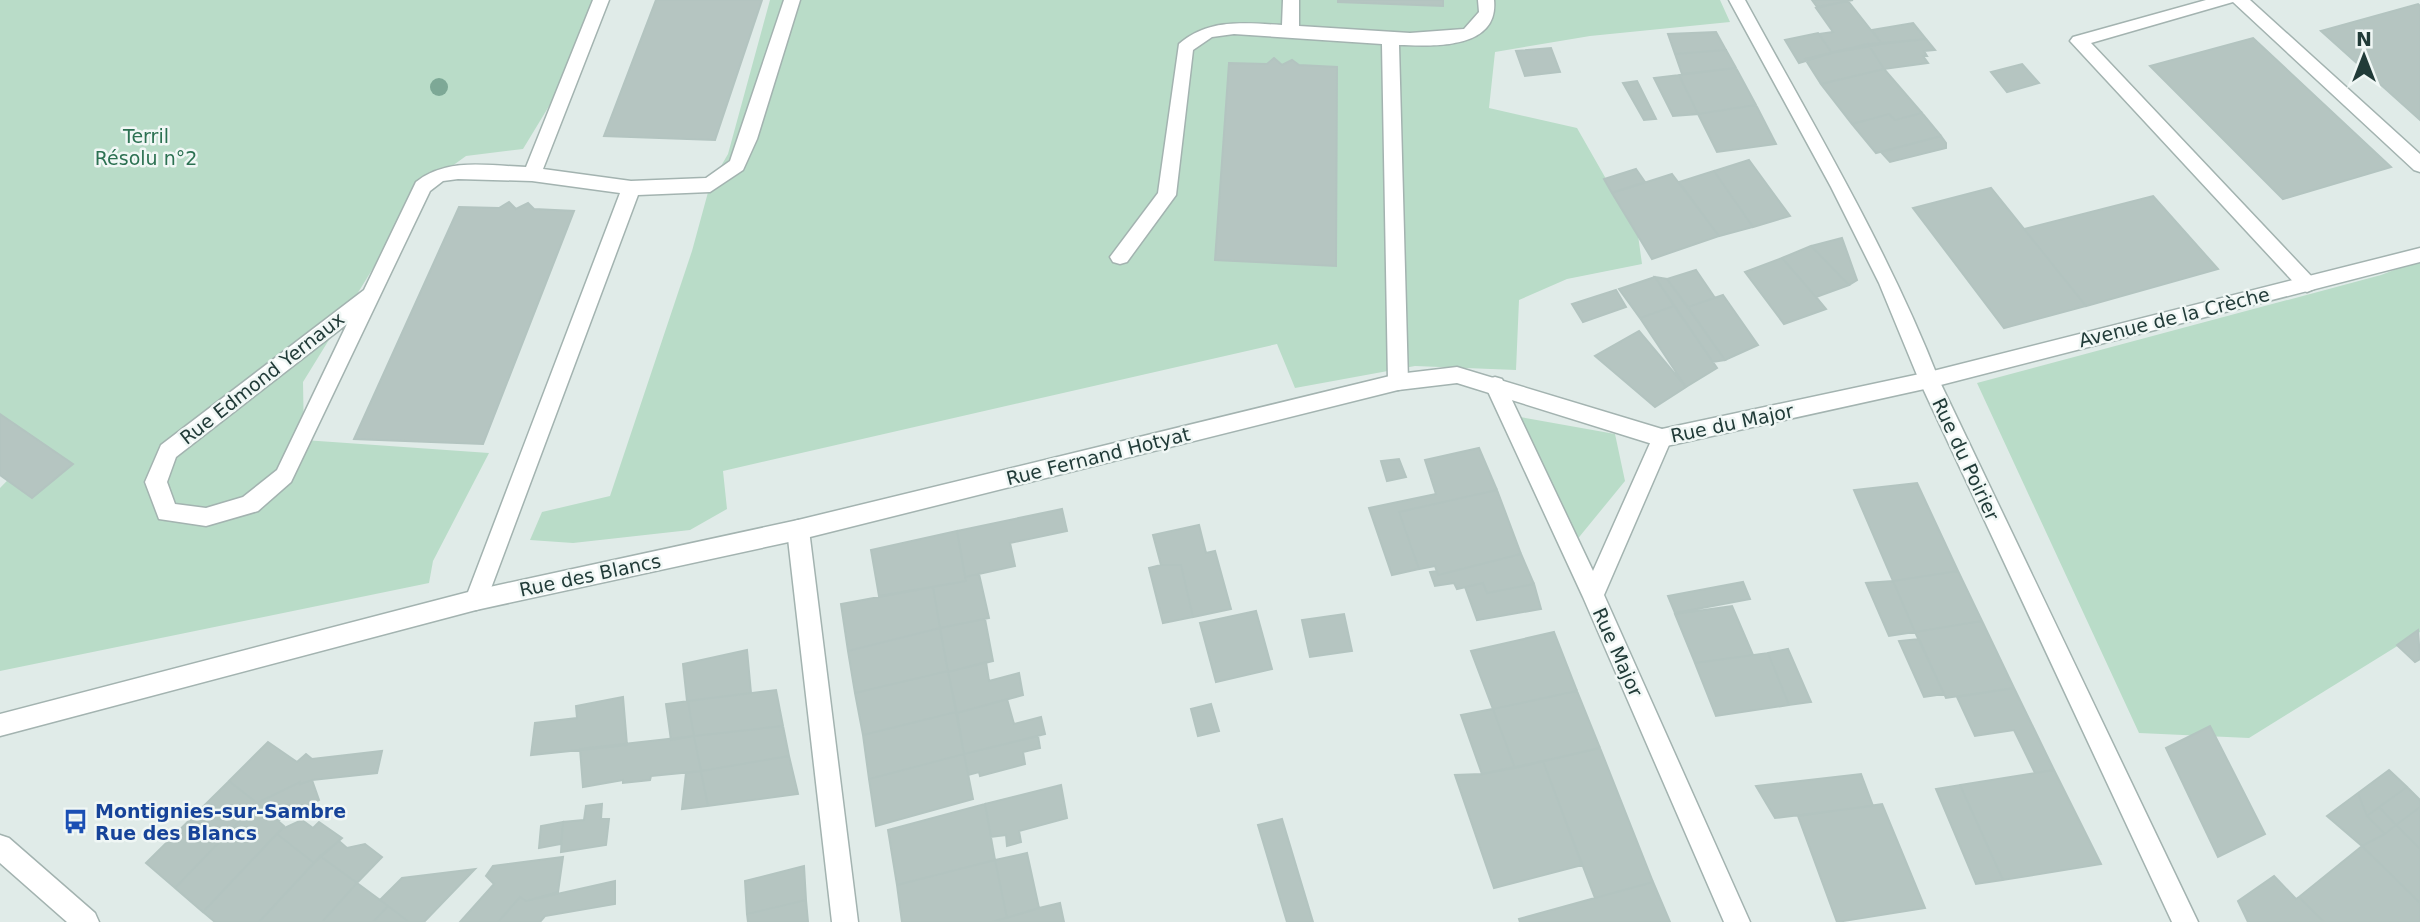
<svg xmlns="http://www.w3.org/2000/svg" width="2420" height="922" font-family="'DejaVu Sans',sans-serif">
<style>
.green{fill:#b9dcc8}
.building{fill:#b5c5c1;stroke:#b3c4c0;stroke-width:2}
.lines{fill:none;stroke-linecap:round;stroke-linejoin:round}
.service-casing{stroke:#a3b3b0;stroke-width:3}
.minor-casing{stroke:#a3b3b0;stroke-width:3}
.tertiary-casing{stroke:#a3b3b0;stroke-width:3}
.service{fill:#fff;fill-rule:evenodd}
.minor{fill:#fff;fill-rule:evenodd}
.tertiary{fill:#fff;fill-rule:evenodd}
.tree{fill:#7da896}
.labels{text-anchor:middle;stroke-width:5;stroke-linejoin:round;paint-order:stroke}
.park-label{font-size:19px;fill:#2c7152;stroke:#f0f7f5}
.street-label{font-size:19px;fill:#213b38;stroke:#f0f7f5}
.transit-label{font-size:19px;font-weight:bold;fill:#164399;stroke:#f0f7f5;text-anchor:start}
</style>
<rect width="100%" height="100%" fill="#e0ebe8"/>
<path class="green" d="M 0,0 L 601,0 L 577,60 L 523,149 L 466,156 L 423,187 L 303,382 L 304,440 L 489,453 L 433,561 L 429,583 L 0,671 L 0,488 L 39,448 L 0,415 Z
M 770,0 L 1720,0 L 1730,22 L 1590,36 L 1495,52 L 1489,108 L 1577,128 L 1638,235 L 1642,264 L 1567,279 L 1519,300 L 1516,370 L 1415,366 L 1295,388 L 1277,344 L 723,471 L 727,509 L 690,530 L 573,543 L 530,540 L 542,512 L 610,496 L 692,251 L 710,185 L 728,154 Z
M 2420,260 L 2420,632 L 2249,738 L 2139,733 L 1977,383 L 2381,275 Z
M 1509,415 L 1615,434 L 1625,481 L 1571,547 Z"/>
<path class="building" d="M 656,0 L 762,0 L 715,140 L 604,136 Z
M 1338,0 L 1443,0 L 1443,6 L 1338,2 Z
M 1812,0 L 1853,0 L 1817,7 Z
M 1848,1 L 1882,44 L 1832,53 L 1819,34 L 1833,32 L 1816,8 Z
M 2418,4 L 2420,6 L 2420,120 L 2321,31 Z
M 1913,23 L 1926,39 L 1882,44 L 1872,30 Z
M 1716,32 L 1726,50 L 1675,54 L 1668,34 Z
M 1818,33 L 1832,53 L 1799,63 L 1785,40 Z
M 2253,38 L 2391,167 L 2283,199 L 2150,66 Z
M 1926,39 L 1935,50 L 1924,51 L 1927,56 L 1923,56 L 1928,63 L 1884,69 L 1868,44 Z
M 1868,44 L 1884,69 L 1821,84 L 1805,59 Z
M 1551,48 L 1560,72 L 1525,76 L 1516,51 Z
M 1726,50 L 1736,68 L 1682,74 L 1675,54 Z
M 1274,58 L 1282,65 L 1292,60 L 1299,65 L 1337,67 L 1336,266 L 1215,260 L 1229,63 L 1267,64 Z
M 2022,64 L 2039,83 L 2007,92 L 1991,72 Z
M 1736,68 L 1756,105 L 1698,114 L 1679,75 Z
M 1884,69 L 1922,113 L 1895,120 L 1889,114 L 1852,124 L 1821,84 Z
M 1679,75 L 1698,114 L 1673,116 L 1654,78 Z
M 1637,81 L 1656,119 L 1644,120 L 1623,83 Z
M 1756,105 L 1776,144 L 1717,152 L 1698,114 Z
M 1922,113 L 1941,136 L 1876,153 L 1852,124 L 1889,114 L 1895,120 Z
M 1941,136 L 1946,143 L 1946,148 L 1890,162 L 1881,152 Z
M 1749,160 L 1790,216 L 1753,227 L 1714,171 Z
M 1636,169 L 1645,182 L 1612,193 L 1604,179 Z
M 1714,171 L 1753,227 L 1719,236 L 1679,182 Z
M 1672,174 L 1719,236 L 1652,259 L 1612,193 Z
M 1991,188 L 2024,229 L 2086,306 L 2004,328 L 1913,208 Z
M 2153,196 L 2218,269 L 2086,306 L 2024,229 Z
M 509,202 L 516,209 L 528,203 L 534,209 L 574,211 L 483,444 L 354,439 L 459,207 L 499,208 Z
M 1842,238 L 1857,280 L 1849,285 L 1811,246 Z
M 1811,246 L 1849,285 L 1816,297 L 1782,258 Z
M 1782,258 L 1816,297 L 1826,309 L 1784,324 L 1745,272 Z
M 1696,270 L 1715,298 L 1688,307 L 1667,279 Z
M 1655,277 L 1674,306 L 1640,318 L 1619,289 Z
M 1655,277 L 1667,279 L 1725,360 L 1713,362 Z
M 1616,290 L 1626,307 L 1583,322 L 1572,304 Z
M 1723,295 L 1758,345 L 1725,360 L 1688,307 Z
M 1674,306 L 1717,368 L 1686,387 L 1640,318 Z
M 1639,331 L 1686,387 L 1655,407 L 1595,356 Z
M 0,414 L 73,464 L 32,498 L 0,475 Z
M 1479,448 L 1497,490 L 1399,512 L 1419,569 L 1392,575 L 1369,508 L 1436,494 L 1425,460 Z
M 1399,459 L 1406,477 L 1387,481 L 1381,461 Z
M 1917,483 L 1958,571 L 1893,581 L 1854,490 Z
M 1497,490 L 1521,554 L 1438,575 L 1435,566 L 1419,569 L 1399,512 Z
M 1062,509 L 1067,531 L 1010,543 L 1015,566 L 965,577 L 957,531 Z
M 1199,525 L 1206,553 L 1215,551 L 1231,609 L 1193,617 L 1181,565 L 1161,565 L 1153,535 Z
M 957,531 L 966,581 L 879,596 L 871,550 Z
M 1521,554 L 1534,584 L 1487,593 L 1483,583 L 1457,589 L 1454,583 L 1435,586 L 1430,572 L 1437,571 L 1438,575 Z
M 1161,565 L 1181,565 L 1193,617 L 1163,623 L 1149,568 Z
M 1958,571 L 1982,621 L 1915,632 L 1893,581 Z
M 979,574 L 989,618 L 940,628 L 933,587 L 966,581 L 965,577 Z
M 1893,581 L 1915,632 L 1889,636 L 1866,583 Z
M 1743,582 L 1750,599 L 1675,613 L 1668,596 Z
M 1483,583 L 1487,593 L 1534,584 L 1541,609 L 1477,620 L 1465,587 Z
M 933,587 L 940,628 L 848,651 L 841,604 Z
M 1732,606 L 1753,655 L 1695,663 L 1675,614 Z
M 1256,611 L 1272,669 L 1216,682 L 1200,623 Z
M 1344,614 L 1352,651 L 1310,657 L 1302,620 Z
M 985,619 L 993,661 L 948,672 L 940,628 Z
M 1982,621 L 2014,688 L 1946,698 L 1915,632 Z
M 940,628 L 948,671 L 855,693 L 848,651 Z
M 2418,630 L 2420,659 L 2415,662 L 2397,645 Z
M 1554,632 L 1577,691 L 1493,709 L 1471,651 Z
M 1919,639 L 1944,694 L 1924,697 L 1899,641 Z
M 1788,649 L 1811,702 L 1789,705 L 1768,653 Z
M 747,650 L 751,693 L 687,701 L 683,664 Z
M 1768,653 L 1789,705 L 1716,716 L 1695,663 Z
M 986,662 L 989,681 L 1019,673 L 1023,695 L 957,713 L 948,672 Z
M 948,671 L 956,712 L 863,735 L 855,693 Z
M 2014,688 L 2054,770 L 2035,773 L 2014,730 L 1975,736 L 1957,697 Z
M 776,690 L 783,726 L 694,736 L 688,701 Z
M 1577,691 L 1600,748 L 1515,768 L 1493,709 Z
M 623,697 L 627,745 L 531,755 L 535,723 L 577,718 L 576,706 Z
M 1007,699 L 1014,724 L 1041,717 L 1045,734 L 964,754 L 957,713 Z
M 688,701 L 694,736 L 671,740 L 666,704 Z
M 1211,704 L 1219,731 L 1198,736 L 1191,709 Z
M 1493,709 L 1515,768 L 1482,774 L 1461,715 Z
M 956,712 L 964,754 L 869,779 L 863,735 Z
M 783,726 L 789,756 L 701,771 L 694,736 Z
M 2210,726 L 2265,834 L 2218,857 L 2166,748 Z
M 694,736 L 701,771 L 651,776 L 650,780 L 623,783 L 623,780 L 583,787 L 580,749 Z
M 1038,736 L 1040,748 L 1023,752 L 1025,764 L 980,776 L 979,772 L 968,775 L 964,754 Z
M 268,742 L 297,762 L 306,754 L 312,759 L 382,751 L 377,773 L 312,780 L 300,784 L 300,782 L 257,803 L 229,781 Z
M 1600,748 L 1653,882 L 1595,898 L 1543,761 Z
M 964,754 L 973,799 L 876,826 L 869,779 Z
M 789,756 L 798,794 L 708,806 L 701,771 Z
M 1543,761 L 1582,865 L 1494,888 L 1455,775 L 1482,774 Z
M 2054,770 L 2101,864 L 2003,880 L 1960,785 Z
M 2389,770 L 2407,787 L 2367,816 L 2358,793 Z
M 701,771 L 708,806 L 682,809 L 686,773 Z
M 1861,774 L 1873,806 L 1775,818 L 1756,786 Z
M 312,780 L 319,800 L 279,820 L 257,803 L 300,782 L 300,784 Z
M 229,781 L 257,803 L 175,888 L 146,863 Z
M 1061,785 L 1067,818 L 1019,831 L 1021,842 L 1007,846 L 1006,835 L 991,837 L 985,804 Z
M 1960,785 L 2003,880 L 1976,884 L 1936,789 Z
M 2407,787 L 2420,800 L 2420,807 L 2396,825 L 2379,807 Z
M 2358,793 L 2367,816 L 2385,834 L 2362,846 L 2327,816 Z
M 257,803 L 284,826 L 203,912 L 175,888 Z
M 602,804 L 601,819 L 609,819 L 606,845 L 561,852 L 563,822 L 584,820 L 586,806 Z
M 985,804 L 995,860 L 897,885 L 888,830 Z
M 1882,804 L 1925,908 L 1837,922 L 1798,816 Z
M 2379,807 L 2396,825 L 2385,834 L 2367,816 Z
M 2420,807 L 2420,849 L 2396,825 Z
M 1282,819 L 1313,922 L 1287,922 L 1258,825 Z
M 302,820 L 313,828 L 319,822 L 342,838 L 314,863 L 277,834 L 282,829 Z
M 563,822 L 561,844 L 539,848 L 541,826 Z
M 2396,825 L 2420,849 L 2420,903 L 2362,846 L 2385,834 Z
M 277,834 L 314,863 L 259,922 L 215,922 L 203,912 Z
M 339,841 L 347,848 L 365,844 L 382,857 L 357,883 L 320,856 Z
M 2362,846 L 2420,903 L 2420,922 L 2324,922 L 2299,897 Z
M 1027,853 L 1039,908 L 1007,918 L 995,860 Z
M 320,856 L 357,883 L 322,922 L 259,922 Z
M 563,857 L 558,892 L 526,901 L 520,897 L 498,922 L 460,922 L 494,884 L 486,876 L 493,866 Z
M 995,860 L 1007,918 L 992,922 L 902,922 L 897,885 Z
M 804,866 L 806,900 L 747,914 L 745,881 Z
M 475,869 L 424,922 L 409,922 L 380,900 L 402,878 Z
M 2274,876 L 2296,899 L 2299,897 L 2324,922 L 2248,922 L 2238,901 Z
M 615,881 L 615,904 L 545,916 L 540,922 L 498,922 L 520,897 L 526,901 Z
M 1653,882 L 1670,922 L 1520,922 L 1519,919 Z
M 357,883 L 388,906 L 373,922 L 322,922 Z
M 806,900 L 808,922 L 748,922 L 747,914 Z
M 1060,903 L 1064,922 L 992,922 L 1039,908 Z
M 388,906 L 409,922 L 373,922 Z"/>
<g class="lines">
<defs>
<path id="service" d="M 2206,0 L 2250,0 L 2420,154 L 2420,172 L 2414,170 L 2233,2 L 2091,43 L 2314,279 L 2317,284 L 2314,289 L 2307,292 L 2300,289 L 2070,41 L 2073,37 Z"/>
<path id="minor" d="M 593,0 L 609,0 L 543,169 L 631,181 L 706,178 L 730,161 L 784,0 L 800,0 L 757,139 L 743,170 L 710,192 L 638,195 L 484,607 L 476,610 L 468,607 L 465,600 L 620,193 L 532,181 L 458,179 L 443,181 L 430,191 L 291,482 L 258,511 L 206,526 L 159,519 L 145,482 L 161,445 L 364,290 L 416,182 C 448,157 487,166 526,167 ZM 347,324 L 277,470 L 243,497 L 206,508 L 175,504 L 167,482 L 176,457 Z
M 1283,0 L 1299,0 L 1299,26 L 1410,33 L 1464,29 L 1479,12 L 1478,0 L 1494,0 C 1499,50 1432,46 1399,45 L 1408,382 L 1405,388 L 1398,390 L 1391,388 L 1388,382 L 1382,44 L 1234,34 L 1212,37 L 1193,50 L 1176,195 L 1127,262 L 1120,264 L 1113,262 L 1110,257 L 1158,193 L 1179,44 C 1209,18 1245,23 1282,25 Z
M 1729,0 L 1745,0 C 1813,125 1887,247 1939,380 L 2198,922 L 2172,922 L 1919,380 L 1879,283 L 1831,187 Z
M 1495,377 L 1502,379 L 1593,571 L 1655,432 L 1662,429 L 1669,432 L 1672,438 L 1604,595 L 1750,922 L 1724,922 L 1583,597 L 1485,385 L 1488,379 Z
M 798,520 L 806,523 L 809,530 L 858,922 L 832,922 L 787,530 L 790,523 Z
M 0,835 L 9,838 L 95,913 L 99,922 L 67,922 L 0,863 Z"/>
<path id="tertiary" d="M 2420,248 L 2420,262 L 1929,388 L 1662,447 L 1457,383 L 1398,390 L 798,540 L 476,610 L 0,736 L 0,714 L 476,590 L 798,520 L 1398,374 L 1457,367 L 1662,429 L 1929,372 Z"/>
</defs>
<use href="#service" class="service-casing"/>
<use href="#minor" class="minor-casing"/>
<use href="#tertiary" class="tertiary-casing"/>
<use href="#service" class="service"/>
<use href="#minor" class="minor"/>
<use href="#tertiary" class="tertiary"/>
</g>
<circle class="tree" cx="439" cy="87" r="9"/>
<defs>
<symbol id="bus-bare" viewBox="-9 -9 18 18"><path d="M-5-6H5V4H4V6H2V4H-2V6H-4V4H-5ZM-3.5-4V0h7V-4ZM-3.5 1.2v1.5H-2V1.2ZM2 1.2v1.5H3.5V1.2Z" fill="#1a4fb4" stroke="#f0f7f5" stroke-width="2.5" paint-order="stroke"/></symbol>
</defs>
<g fill-rule="evenodd">
<use href="#bus-bare" x="58" y="804" width="35" height="35"/>
</g>
<g class="labels">
<g class="park-label">
<text x="146" y="143">Terril<tspan x="146" dy="22">Résolu n°2</tspan></text>
</g>
<g class="street-label">
<text transform="translate(2174 317) rotate(-14)" y="7">Avenue de la Crèche</text>
<text transform="translate(262 378) rotate(-38)" y="7">Rue Edmond Yernaux</text>
<text transform="translate(1732 423) rotate(-12)" y="7">Rue du Major</text>
<text transform="translate(1098 456) rotate(-14)" y="7">Rue Fernand Hotyat</text>
<text transform="translate(1966 459) rotate(65)" y="7">Rue du Poirier</text>
<text transform="translate(590 575) rotate(-12)" y="7">Rue des Blancs</text>
<text transform="translate(1618 652) rotate(66)" y="7">Rue Major</text>
</g>
<g class="transit-label">
<text x="95" y="818">Montignies-sur-Sambre<tspan x="95" dy="22">Rue des Blancs</tspan></text>
</g>
</g>
<g transform="translate(2364 56)" stroke="#f0f7f5" stroke-width="5" paint-order="stroke">
<path d="M0-5L12 26L0 18L-12 26Z" fill="#213b38"/>
<text y="-10" font-size="19" font-weight="bold" text-anchor="middle" fill="#213b38">N</text>
</g>
</svg>
